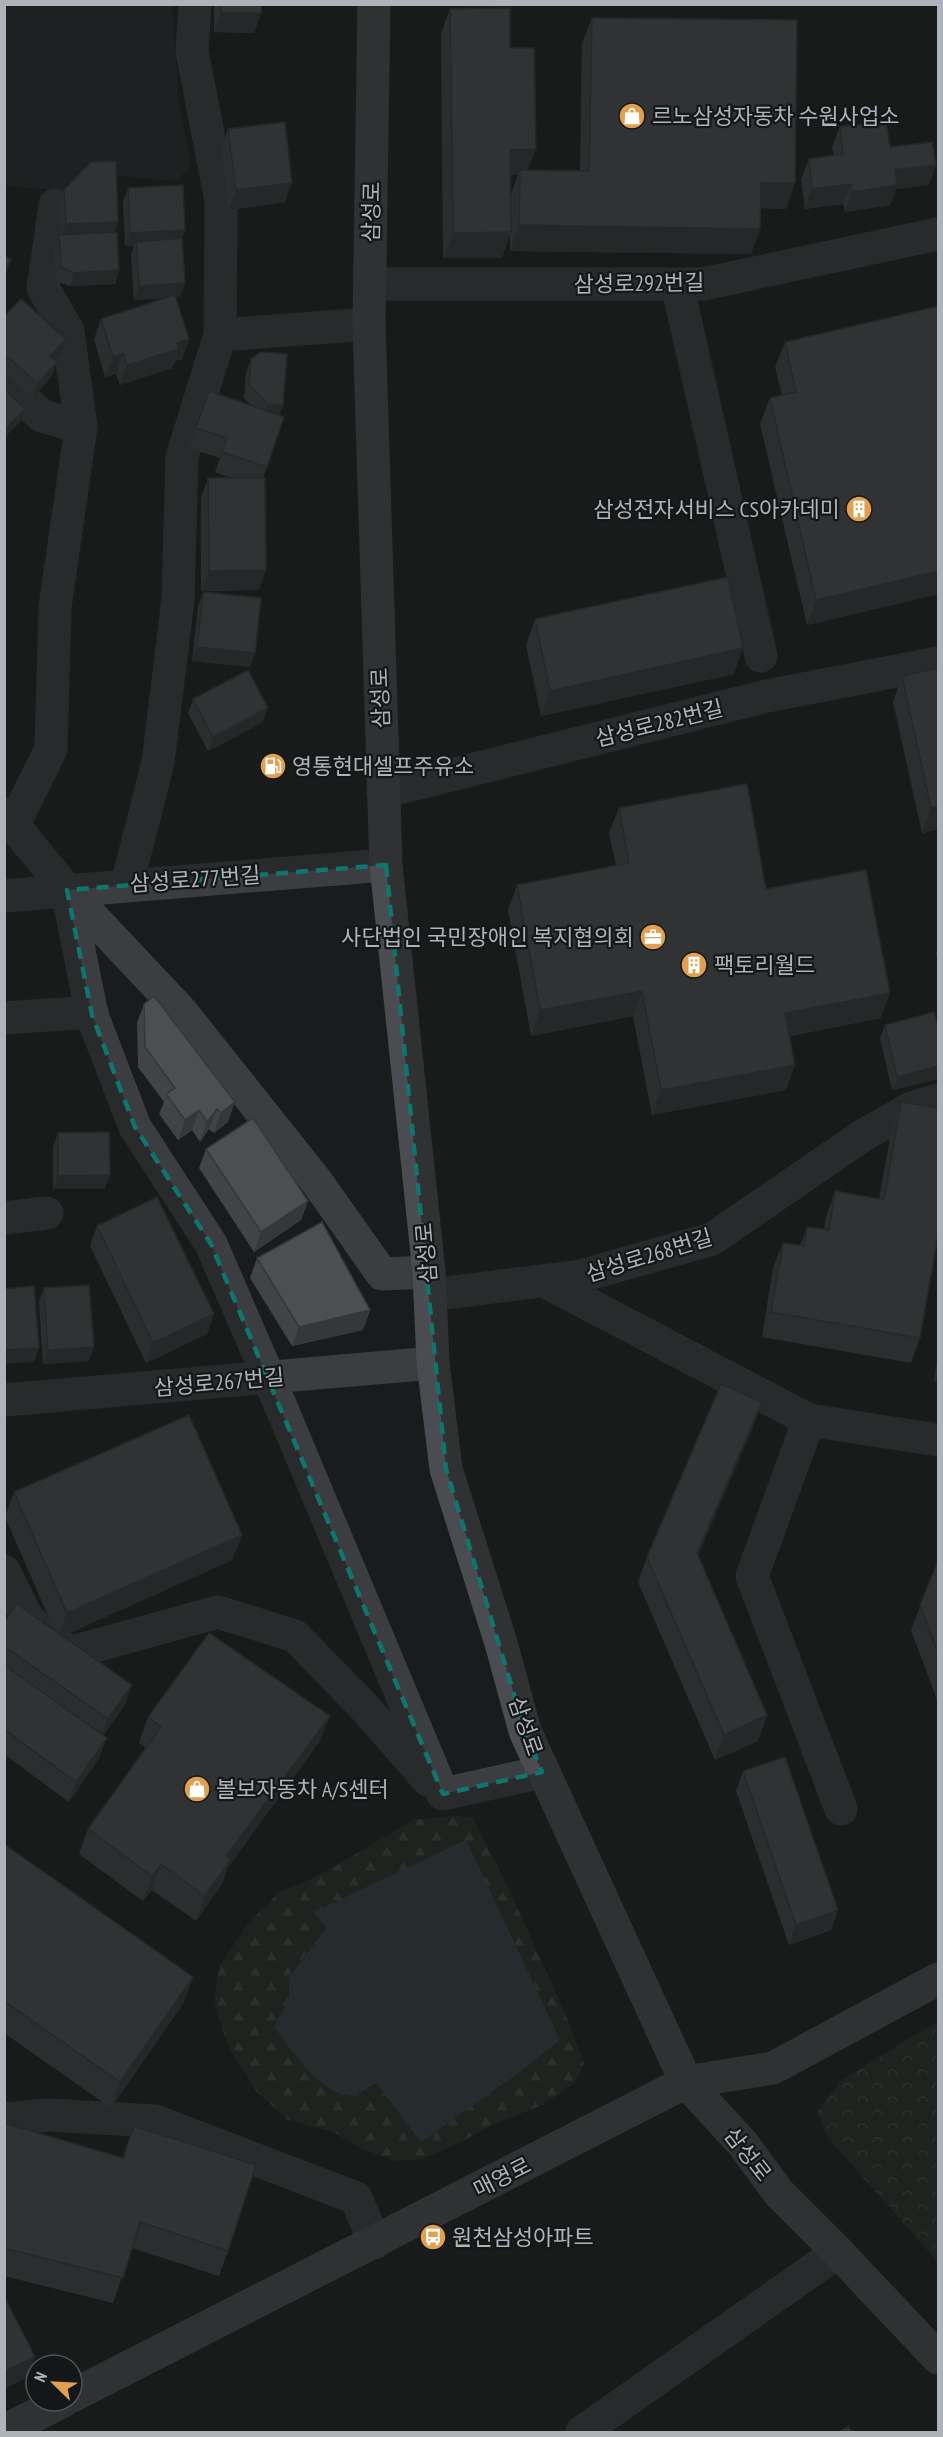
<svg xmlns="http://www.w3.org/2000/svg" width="943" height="2437" font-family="'PT Sans Narrow','Noto Sans KR',sans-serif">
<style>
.built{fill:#262729}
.forest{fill:url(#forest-firs);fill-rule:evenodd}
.park{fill:url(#park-crowns)}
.water{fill:#353f44}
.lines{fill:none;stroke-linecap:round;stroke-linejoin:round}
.street{stroke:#3c3d41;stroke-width:33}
.secondary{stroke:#4a4c51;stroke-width:33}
.wall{fill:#414346;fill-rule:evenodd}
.shaded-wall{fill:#353739}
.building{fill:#4c4e51;stroke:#353739;stroke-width:1.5}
.marked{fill:none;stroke:#0f766e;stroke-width:4.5;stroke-dasharray:12 8;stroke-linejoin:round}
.labels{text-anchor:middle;stroke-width:4.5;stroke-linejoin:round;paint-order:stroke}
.poi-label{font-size:22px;fill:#aeb3ba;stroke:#151617;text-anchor:start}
.street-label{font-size:22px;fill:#aeb3ba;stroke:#151617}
</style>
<defs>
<pattern id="forest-firs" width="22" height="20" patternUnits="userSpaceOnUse" patternTransform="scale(1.5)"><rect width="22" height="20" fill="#272e27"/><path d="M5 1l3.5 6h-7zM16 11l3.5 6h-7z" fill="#444a44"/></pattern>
<pattern id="park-crowns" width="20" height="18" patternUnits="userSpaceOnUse" patternTransform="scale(1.5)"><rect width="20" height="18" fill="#272e27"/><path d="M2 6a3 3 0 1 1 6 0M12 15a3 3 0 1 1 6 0" fill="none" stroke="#444a44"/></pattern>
</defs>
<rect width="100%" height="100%" fill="#1a1b1c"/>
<path class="built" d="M 5,5 L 172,5 L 179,104 L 191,166 L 176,181 L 136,178 L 87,170 L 64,191 L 5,186 Z"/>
<path class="forest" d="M 451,1816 L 472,1817 L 507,1885 L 565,2013 L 584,2063 L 576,2082 L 542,2105 L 494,2124 L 457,2144 L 421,2159 L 394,2161 L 359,2147 L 333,2132 L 288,2120 L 257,2092 L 230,2049 L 214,2005 L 219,1967 L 249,1922 L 281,1891 L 303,1883 L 334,1867 L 413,1820 ZM 315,1912 L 560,2040 L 520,2072 L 421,2141 L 376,2083 L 329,2090 L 299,2060 L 274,2027 L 289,1999 L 289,1976 L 326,1928 Z"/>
<path class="park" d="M 938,2021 L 938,2262 L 828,2138 L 817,2113 L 840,2081 Z"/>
<path class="water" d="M 466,1840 L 560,2040 L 520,2072 L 421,2142 L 376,2083 C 370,2086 362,2093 355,2095 C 325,2101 290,2048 274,2027 L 289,1999 L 289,1977 L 326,1928 L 314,1912 Z"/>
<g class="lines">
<path class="street" d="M 55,205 L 43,288 L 68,331 L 81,427
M 370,284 L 703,284 L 938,234
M 677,284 L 761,656
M 220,335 L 369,324
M 4,381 L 42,416 L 81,427 L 55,607 L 51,749 L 13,826
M 383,792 L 767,696 L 938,663
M 4,814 L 67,890 L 181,1011 L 317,1182 L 382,1274 L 429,1272
M 127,884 L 158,762 L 178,600 L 182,457 L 220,335 L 221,201 L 192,51 L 195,4
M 67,890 L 92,1015 L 135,1127 L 211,1244 L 269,1378 L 443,1794 L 542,1772
M 4,896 L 386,865
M 4,1018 L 92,1012
M 4,1218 L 47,1213
M 544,1281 L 809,1420 L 938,1440
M 430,1295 L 581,1276 L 712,1239 L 862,1136 L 911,1108 L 938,1100
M 4,1400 L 433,1363
M 809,1420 L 752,1576 L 841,1809
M 4,1571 L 27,1618 L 69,1653 L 218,1612 L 295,1636 L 366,1709 L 428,1780
M 4,2119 L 48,2115 L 155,2121 L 356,2198 L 375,2243
M 582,2432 L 838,2252"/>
<path class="secondary" d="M 374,4 L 369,324 L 386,865 L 429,1272 L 433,1363 L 446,1469 L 501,1643 L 525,1731 L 686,2082 L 743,2144 L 779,2193 L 838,2252 L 938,2358
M 72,2396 L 686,2082 L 773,2068 L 938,1979
M 4,2431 L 63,2401"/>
</g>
<path class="wall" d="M 214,4 L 261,4 L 261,13 L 254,33 L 214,32 Z
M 450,9 L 510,48 L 528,170 L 580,171 L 582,43 L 592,18 L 786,209 L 761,208 L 760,229 L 751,254 L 510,251 L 510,234 L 502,258 L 443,258 L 441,34 ZM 510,175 L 518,175 L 511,195 Z
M 840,127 L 890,147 L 929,185 L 896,189 L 890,205 L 845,212 L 843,204 L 805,209 L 801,179 L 809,159 L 834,155 L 832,147 Z
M 228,129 L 285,202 L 229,210 L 221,149 Z
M 128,188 L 185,230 L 182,238 L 180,297 L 176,297 L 189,339 L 182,359 L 175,361 L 172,368 L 120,385 L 116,374 L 105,377 L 94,339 L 101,319 L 168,298 L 134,300 L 131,255 L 134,246 L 125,246 L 123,202 Z
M 64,190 L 114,232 L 119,270 L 115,284 L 70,286 L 56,281 L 54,248 L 59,235 L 61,235 L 60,204 Z
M 939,306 L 939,594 L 807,625 L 760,424 L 770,398 L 782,395 L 775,367 L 785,342 Z
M 4,317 L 66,339 L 61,352 L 54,360 L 52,376 L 33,397 L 4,371 Z
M 251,359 L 279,415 L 284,417 L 263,478 L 259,590 L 201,591 L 201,498 L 208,478 L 232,478 L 215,472 L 220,458 L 189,448 L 209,391 L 252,406 L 244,398 L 246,373 Z
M 203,592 L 250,667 L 192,661 L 198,606 Z
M 535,619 L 734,674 L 541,716 L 526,645 Z
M 939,668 L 939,829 L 922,833 L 893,702 L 902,676 Z
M 193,699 L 263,722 L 208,751 L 188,713 Z
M 619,808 L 766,889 L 881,1018 L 790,1036 L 786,1090 L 652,1115 L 633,1016 L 531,1036 L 508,910 L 517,885 L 616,866 L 609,833 Z
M 939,946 L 939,968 L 936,953 Z
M 144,1004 L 228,1122 L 214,1133 L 209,1129 L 200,1142 L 192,1130 L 178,1140 L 159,1114 L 164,1102 L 138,1067 L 137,1023 Z
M 885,1025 L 939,1031 L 939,1079 L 892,1090 L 880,1038 Z
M 901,1102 L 920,1338 L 911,1363 L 762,1337 L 773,1268 L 783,1243 L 800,1246 L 807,1227 L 824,1229 L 826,1217 L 835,1191 L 879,1199 L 892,1127 Z
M 58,1133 L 105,1189 L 53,1189 L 53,1147 Z
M 206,1149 L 308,1201 L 301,1220 L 254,1252 L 199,1168 Z
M 97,1226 L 214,1314 L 207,1334 L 146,1363 L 90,1246 Z
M 257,1258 L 370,1310 L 363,1330 L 292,1346 L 250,1278 Z
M 44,1288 L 94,1347 L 89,1361 L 43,1364 L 39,1302 Z
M 939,1347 L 939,1382 L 934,1382 Z
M 762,1402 L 753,1427 L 698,1555 L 767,1715 L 758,1741 L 715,1760 L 638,1582 L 647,1557 Z
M 14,1492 L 242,1535 L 232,1560 L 63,1636 L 125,1705 L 103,1735 L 99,1758 L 69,1802 L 4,1754 L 4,1622 L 54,1629 L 5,1517 Z
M 939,1558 L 939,1705 L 911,1630 Z
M 148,1717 L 320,1741 L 228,1867 L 222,1884 L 196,1921 L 152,1890 L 143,1901 L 79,1854 L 88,1829 L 146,1748 L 139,1743 Z
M 743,1771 L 838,1910 L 831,1930 L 789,1945 L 736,1791 Z
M 4,1844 L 184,2002 L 111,2108 L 4,2033 Z
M 4,2123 L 228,2251 L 219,2276 L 132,2248 L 113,2303 L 4,2276 Z"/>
<path class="shaded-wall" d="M 221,13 L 261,13 L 254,33 L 214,32 Z
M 536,149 L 526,175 L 520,170 L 518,175 L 501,175 L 510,150 Z
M 936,165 L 929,185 L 896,189 L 890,205 L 845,212 L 852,192 L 895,170 Z
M 292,183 L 285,202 L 229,210 L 236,190 Z
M 761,183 L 795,183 L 786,209 L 752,208 Z
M 851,184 L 843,204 L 805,209 L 812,189 Z
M 118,222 L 113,236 L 61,237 L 66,224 Z
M 519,225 L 760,229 L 751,254 L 510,251 Z
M 185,230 L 180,243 L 136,242 L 134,246 L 125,246 L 130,233 Z
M 511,232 L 502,258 L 443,258 L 453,233 Z
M 11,260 L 4,279 L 4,269 Z
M 119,270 L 115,284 L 70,286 L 75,273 Z
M 185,283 L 180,297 L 134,300 L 139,286 Z
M 66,339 L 61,352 L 45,370 L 50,356 Z
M 189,339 L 182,359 L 175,361 L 172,368 L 120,385 L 127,365 L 177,343 Z
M 123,354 L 116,374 L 105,377 L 113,357 Z
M 57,362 L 52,376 L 33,397 L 38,383 Z
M 268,404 L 283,405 L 278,419 L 263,417 Z
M 25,409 L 20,422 L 4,438 L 4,430 Z
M 266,570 L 259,590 L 201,591 L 209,571 Z
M 939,571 L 939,594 L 807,625 L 816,600 Z
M 197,647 L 255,653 L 250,667 L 192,661 Z
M 743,648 L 734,674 L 541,716 L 550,691 Z
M 268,708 L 263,722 L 208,751 L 213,737 Z
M 939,806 L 939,829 L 922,833 L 931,808 Z
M 642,991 L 633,1016 L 531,1036 L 540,1010 Z
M 890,993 L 881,1018 L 776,1038 L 785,1013 Z
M 795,1065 L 786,1090 L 652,1115 L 661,1090 Z
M 939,1066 L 939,1079 L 892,1090 L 897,1077 Z
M 235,1102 L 228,1122 L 214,1133 L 221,1113 Z
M 217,1109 L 209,1129 L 200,1142 L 207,1122 Z
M 199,1110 L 192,1130 L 178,1140 L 185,1120 Z
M 110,1175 L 105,1189 L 53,1189 L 58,1176 Z
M 308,1201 L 301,1220 L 254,1252 L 261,1232 Z
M 370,1310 L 363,1330 L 292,1346 L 299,1327 Z
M 214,1314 L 207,1334 L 146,1363 L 153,1343 Z
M 94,1347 L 89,1361 L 43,1364 L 48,1350 Z
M 39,1348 L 34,1362 L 4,1364 L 4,1350 Z
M 939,1369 L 939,1382 L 934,1382 Z
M 762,1402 L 753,1427 L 688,1579 L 697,1553 Z
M 242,1535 L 232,1560 L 57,1638 L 67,1613 Z
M 132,1685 L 125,1705 L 101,1739 L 108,1719 Z
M 767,1715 L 758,1741 L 715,1760 L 724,1735 Z
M 330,1716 L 320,1741 L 228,1867 L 222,1884 L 196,1921 L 205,1896 L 226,1856 Z
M 107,1738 L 99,1758 L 69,1802 L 76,1782 Z
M 161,1864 L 152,1890 L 143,1901 L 152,1876 Z
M 838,1910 L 831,1930 L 789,1945 L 796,1925 Z
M 193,1977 L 184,2002 L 111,2108 L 120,2082 Z
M 35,2357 L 28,2377 L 4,2389 L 4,2372 Z"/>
<path class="building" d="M 221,4 L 261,4 L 261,13 L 221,13 Z
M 510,8 L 510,48 L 534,48 L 536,149 L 510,150 L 511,232 L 453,233 L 450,9 Z
M 592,18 L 797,20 L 795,183 L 761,183 L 760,229 L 519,225 L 520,170 L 589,171 Z
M 886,121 L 890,147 L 932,142 L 936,165 L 895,170 L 897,185 L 852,192 L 851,184 L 812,189 L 809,159 L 843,154 L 840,127 Z
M 285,122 L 292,183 L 236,190 L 228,129 Z
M 116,161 L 118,222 L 66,224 L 64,190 L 91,162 Z
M 183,185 L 185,230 L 130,233 L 128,188 Z
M 117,232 L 119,270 L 75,273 L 61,267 L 59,235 Z
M 182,238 L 185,283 L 139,286 L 136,242 Z
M 4,255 L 11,260 L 4,269 Z
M 175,295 L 189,339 L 177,343 L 179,349 L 127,365 L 123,354 L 113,357 L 101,319 Z
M 21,299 L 66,339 L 50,356 L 57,362 L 38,383 L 4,354 L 4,317 Z
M 939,306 L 939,571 L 816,600 L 770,398 L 796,392 L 785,342 Z
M 261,352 L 287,354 L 283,405 L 268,404 L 249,384 L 251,359 Z
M 4,389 L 25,409 L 4,430 Z
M 209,391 L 284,417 L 267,467 L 222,452 L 227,438 L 196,428 Z
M 208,478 L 265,478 L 266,570 L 209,571 Z
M 728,577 L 743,648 L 550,691 L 535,619 Z
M 203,592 L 261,598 L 255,653 L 197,647 Z
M 939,668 L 939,806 L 931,808 L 902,676 Z
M 248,670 L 268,708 L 213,737 L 193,699 Z
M 747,784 L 766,889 L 866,870 L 890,993 L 785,1013 L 795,1065 L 661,1090 L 642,991 L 540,1010 L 517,885 L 629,863 L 619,808 Z
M 154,996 L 235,1102 L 221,1113 L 217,1109 L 207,1122 L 199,1110 L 185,1120 L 166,1094 L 175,1088 L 145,1047 L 144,1004 Z
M 934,1012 L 939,1031 L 939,1066 L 897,1077 L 885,1025 Z
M 901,1102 L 939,1108 L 939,1229 L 920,1338 L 771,1312 L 783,1243 L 804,1246 L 807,1227 L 829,1230 L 835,1191 L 884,1200 Z
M 253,1118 L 308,1201 L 261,1232 L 206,1149 Z
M 109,1132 L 110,1175 L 58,1176 L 58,1133 Z
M 157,1197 L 214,1314 L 153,1343 L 97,1226 Z
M 322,1222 L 370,1310 L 299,1327 L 257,1258 Z
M 89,1285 L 94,1347 L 48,1350 L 44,1288 Z
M 34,1286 L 39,1348 L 4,1350 L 4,1289 Z
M 721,1384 L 762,1402 L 697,1553 L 767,1715 L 724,1735 L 647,1557 Z
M 189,1415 L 242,1535 L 67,1613 L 14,1492 Z
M 939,1558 L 939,1655 L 920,1605 Z
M 17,1604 L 132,1685 L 108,1719 L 4,1646 L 4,1622 Z
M 209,1633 L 330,1716 L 226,1856 L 231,1859 L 205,1896 L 161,1864 L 152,1876 L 88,1829 L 161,1727 L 148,1717 Z
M 4,1665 L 107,1738 L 76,1782 L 4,1729 Z
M 785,1757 L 838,1910 L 796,1925 L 743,1771 Z
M 4,1844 L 193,1977 L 120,2082 L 4,2001 Z
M 4,2123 L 123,2158 L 134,2126 L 256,2165 L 228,2251 L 140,2222 L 123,2278 L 4,2248 Z
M 4,2296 L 35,2357 L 4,2372 Z
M 848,2426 L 852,2433 L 838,2433 Z"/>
<path d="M0 0H943V2437H0ZM 386,865 L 446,1469 L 525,1731 L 542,1772 L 443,1794 L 211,1244 L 135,1127 L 92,1015 L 67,890 Z" fill="#1a1b1c" fill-opacity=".55" fill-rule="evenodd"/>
<path class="marked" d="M 386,865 L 446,1469 L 525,1731 L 542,1772 L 443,1794 L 211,1244 L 135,1127 L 92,1015 L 67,890 Z"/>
<defs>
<symbol id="shop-disc" viewBox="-11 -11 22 22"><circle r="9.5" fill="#e0a04f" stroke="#151617"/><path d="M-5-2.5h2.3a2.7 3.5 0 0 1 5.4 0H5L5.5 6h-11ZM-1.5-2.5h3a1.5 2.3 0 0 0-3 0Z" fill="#fff"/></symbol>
<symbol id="building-disc" viewBox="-11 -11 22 22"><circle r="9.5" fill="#e0a04f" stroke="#151617"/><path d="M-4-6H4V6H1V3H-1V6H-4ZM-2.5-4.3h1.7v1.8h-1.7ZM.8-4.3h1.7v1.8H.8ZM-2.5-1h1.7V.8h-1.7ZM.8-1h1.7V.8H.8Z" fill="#fff"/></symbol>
<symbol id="fuel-disc" viewBox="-11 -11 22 22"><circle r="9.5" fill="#e0a04f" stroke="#151617"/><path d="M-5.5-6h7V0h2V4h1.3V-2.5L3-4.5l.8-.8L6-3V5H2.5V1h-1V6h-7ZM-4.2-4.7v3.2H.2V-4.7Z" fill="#fff"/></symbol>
<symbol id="office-disc" viewBox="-11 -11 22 22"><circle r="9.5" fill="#e0a04f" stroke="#151617"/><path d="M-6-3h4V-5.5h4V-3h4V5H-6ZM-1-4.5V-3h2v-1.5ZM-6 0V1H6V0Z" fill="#fff"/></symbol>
<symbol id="bus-disc" viewBox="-11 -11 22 22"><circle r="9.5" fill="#e0a04f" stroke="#151617"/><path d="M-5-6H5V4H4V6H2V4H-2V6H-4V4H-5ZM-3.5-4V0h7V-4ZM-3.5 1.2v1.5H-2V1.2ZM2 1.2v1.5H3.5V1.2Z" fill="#fff"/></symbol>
</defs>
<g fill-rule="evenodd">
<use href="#shop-disc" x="617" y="101" width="30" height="30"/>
<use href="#building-disc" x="844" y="494" width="30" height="30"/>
<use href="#fuel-disc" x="258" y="751" width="30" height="30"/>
<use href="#office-disc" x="638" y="922" width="30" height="30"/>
<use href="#building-disc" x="679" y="950" width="30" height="30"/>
<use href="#shop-disc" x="182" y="1774" width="30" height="30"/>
<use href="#bus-disc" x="418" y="2222" width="30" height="30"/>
</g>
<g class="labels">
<g class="poi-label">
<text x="652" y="124">르노삼성자동차 수원사업소</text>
<text x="840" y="517" text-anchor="end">삼성전자서비스 CS아카데미</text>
<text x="292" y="774">영통현대셀프주유소</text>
<text x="634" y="945" text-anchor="end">사단법인 국민장애인 복지협의회</text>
<text x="714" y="973">팩토리월드</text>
<text x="216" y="1797">볼보자동차 A/S센터</text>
<text x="452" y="2245">원천삼성아파트</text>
</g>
<g class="street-label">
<text transform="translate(371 212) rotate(-89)" y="8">삼성로</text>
<text transform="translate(639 283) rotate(-1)" y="8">삼성로292번길</text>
<text transform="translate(380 698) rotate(-92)" y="8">삼성로</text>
<text transform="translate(659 723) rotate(-14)" y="8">삼성로282번길</text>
<text transform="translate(195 879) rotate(-4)" y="8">삼성로277번길</text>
<text transform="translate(426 1253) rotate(-95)" y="8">삼성로</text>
<text transform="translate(649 1255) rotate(-17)" y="8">삼성로268번길</text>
<text transform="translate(219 1382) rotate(-5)" y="8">삼성로267번길</text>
<text transform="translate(526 1726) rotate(71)" y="8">삼성로</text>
<text transform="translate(748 2154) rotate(52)" y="8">삼성로</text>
<text transform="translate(502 2177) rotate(-27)" y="8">매영로</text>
</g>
</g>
<rect width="943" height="2437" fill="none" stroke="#aeb3ba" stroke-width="12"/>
<g transform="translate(54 2383) rotate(294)"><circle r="28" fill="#151617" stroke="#525558" stroke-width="1.5"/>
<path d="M0-4.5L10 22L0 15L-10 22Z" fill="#e0a04f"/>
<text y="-9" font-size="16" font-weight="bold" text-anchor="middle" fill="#aeb3ba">N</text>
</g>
</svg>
